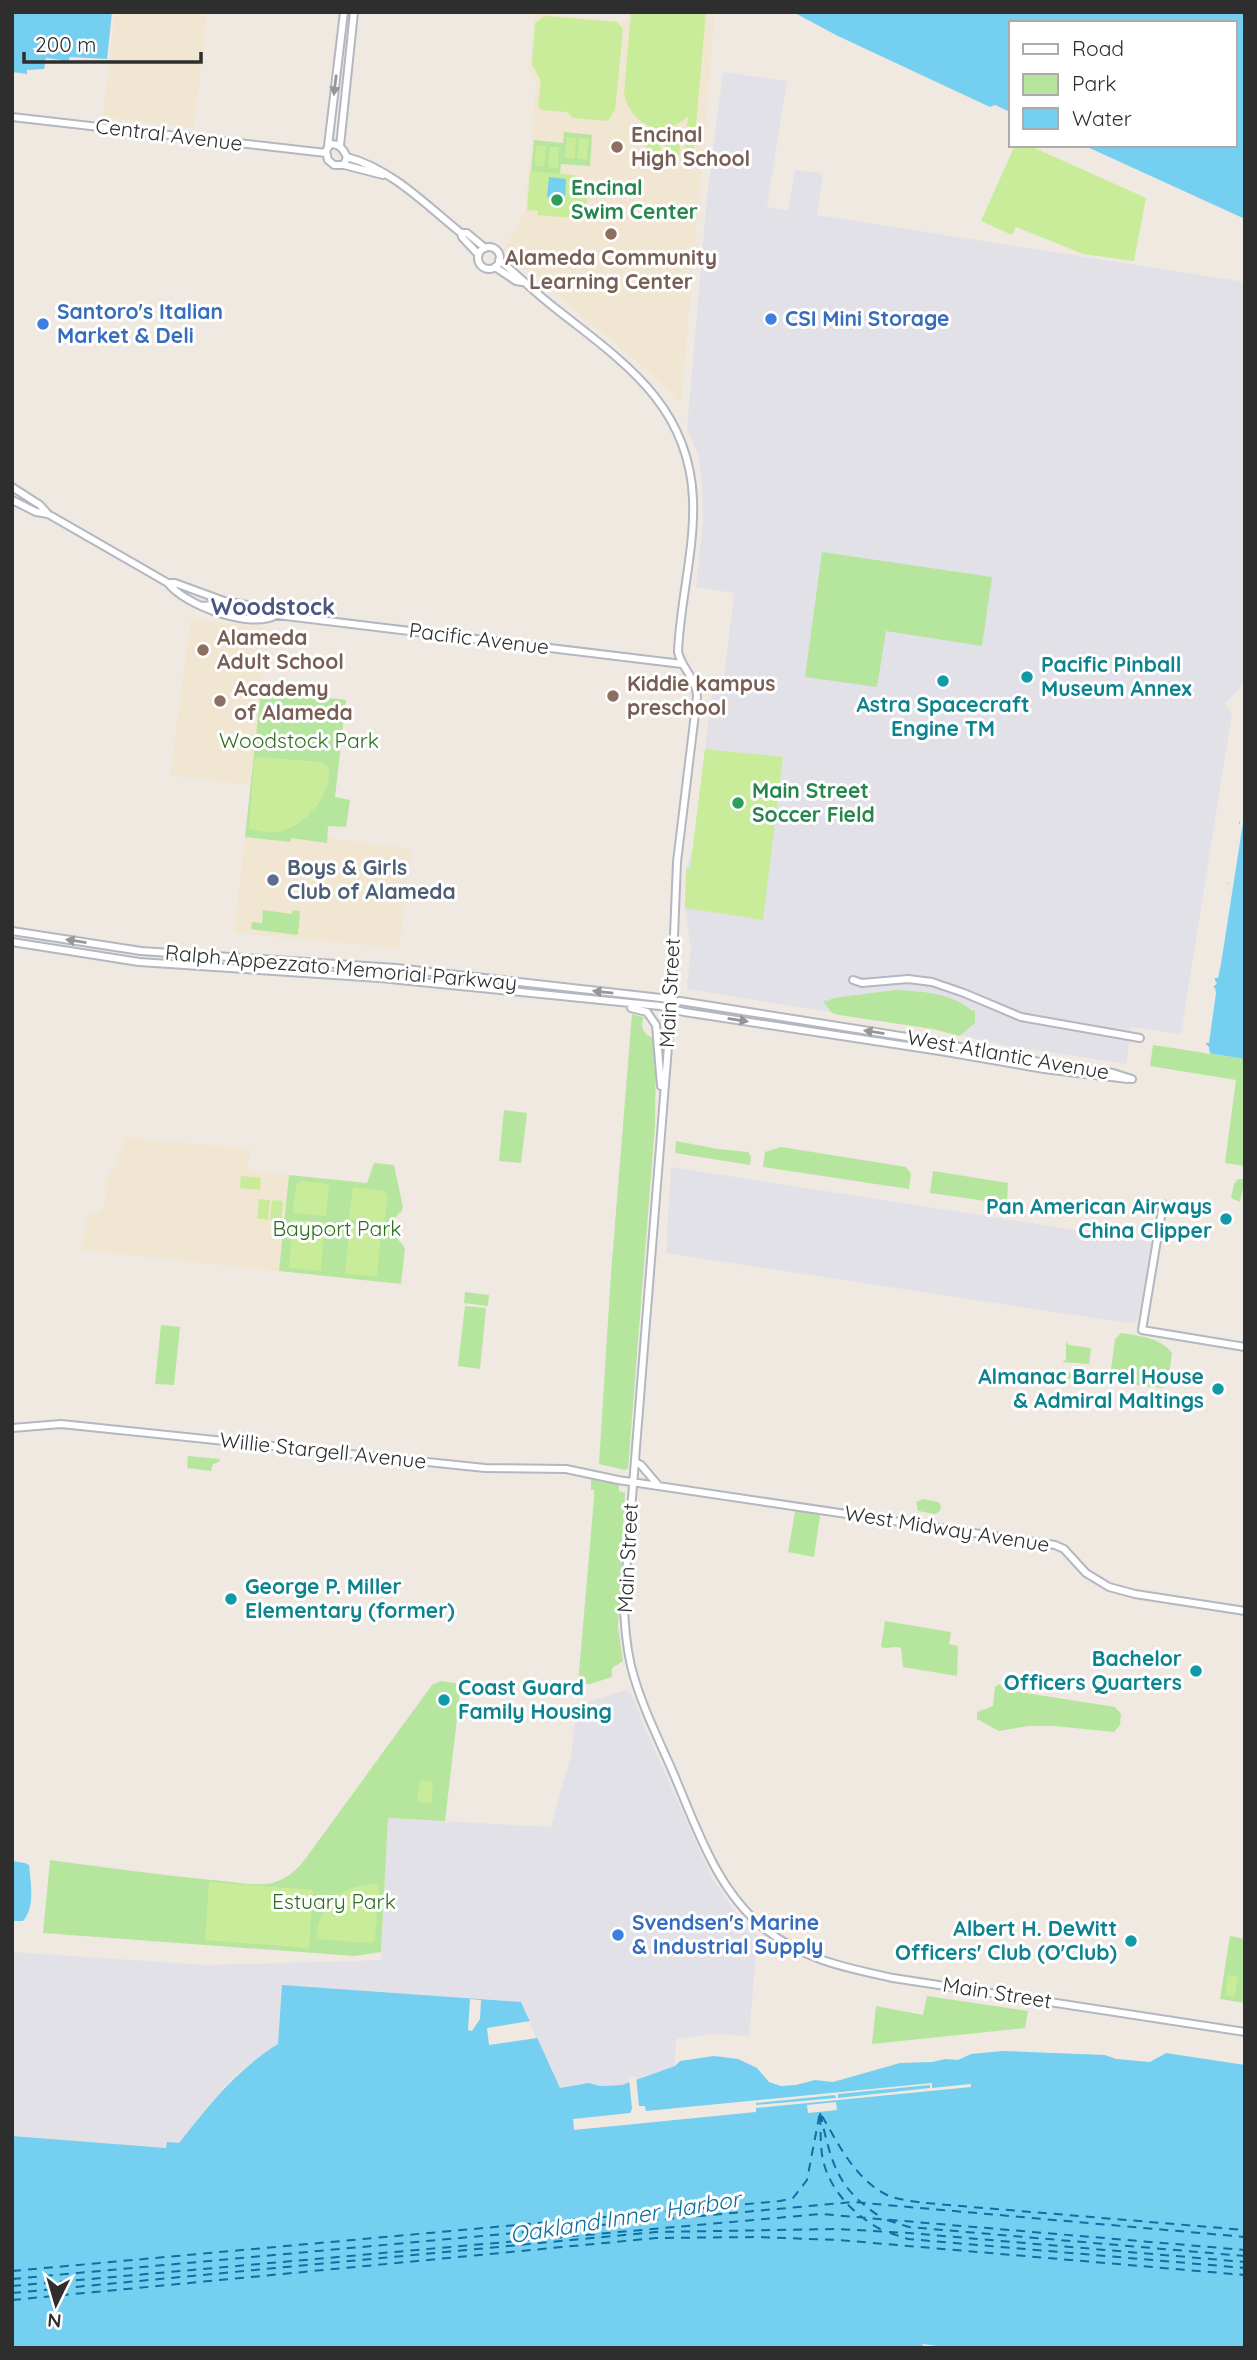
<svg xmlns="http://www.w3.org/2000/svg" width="1257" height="2360" font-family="Quicksand,sans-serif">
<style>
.industrial{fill:#e3e1e8}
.education{fill:#f0e6d1}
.green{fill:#b6e59e}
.pitch{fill:#c9ec9a}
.water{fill:#75cff0}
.pier{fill:#efe9e1;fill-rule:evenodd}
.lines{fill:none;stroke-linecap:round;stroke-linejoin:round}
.ferry{stroke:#0d6fa3;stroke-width:2;stroke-dasharray:9 7;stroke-linecap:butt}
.minor-casing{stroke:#b4b7c1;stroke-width:10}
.minor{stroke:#fff;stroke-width:6}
.oneway{fill:#969696}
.education-dot{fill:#8d6e63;stroke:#fff;stroke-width:2.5}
.leisure-dot{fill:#2e9e5b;stroke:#fff;stroke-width:2.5}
.shop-dot{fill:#3f7fe0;stroke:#fff;stroke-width:2.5}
.culture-dot{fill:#0f9aa8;stroke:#fff;stroke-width:2.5}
.service-dot{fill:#5c6f8a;stroke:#fff;stroke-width:2.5}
.labels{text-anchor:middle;stroke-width:6;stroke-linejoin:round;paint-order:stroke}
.street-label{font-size:21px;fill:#2e2e2e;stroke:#fff}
.education-label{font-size:21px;font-weight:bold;fill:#785e54;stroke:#fff;text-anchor:start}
.leisure-label{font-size:21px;font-weight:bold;fill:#27864d;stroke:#fff;text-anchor:start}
.shop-label{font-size:21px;font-weight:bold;fill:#366cbe;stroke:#fff;text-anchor:start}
.culture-label{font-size:21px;font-weight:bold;fill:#0d838f;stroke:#fff;text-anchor:end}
.park-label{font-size:21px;fill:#2c6e1b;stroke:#fff}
.service-label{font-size:21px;font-weight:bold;fill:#4e5e75;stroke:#fff;text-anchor:start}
.neighbourhood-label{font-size:23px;font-weight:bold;fill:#4d5680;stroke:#fff}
.water-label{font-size:23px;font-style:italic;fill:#0d6fa3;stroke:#fff}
</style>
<rect width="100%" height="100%" fill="#efe9e1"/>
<path class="industrial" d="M 723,72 L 787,81 L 767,207 L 788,210 L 795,170 L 823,173 L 817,215 L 1245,282 L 1245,682 L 1225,704 L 1232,713 L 1181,1034 L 1131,1027 L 1126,1064 L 1003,1045 L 933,1029 L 687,989 L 691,948 L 685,908 L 686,869 L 693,849 L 713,684 L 723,684 L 734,593 L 696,587 L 703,522 L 702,487 L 698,455 L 687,428 L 707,198 Z
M 671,1167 L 1152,1242 L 1141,1316 L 1134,1323 L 1120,1322 L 666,1253 Z
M 626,1690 L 631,1693 L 646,1731 L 712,1878 L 737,1914 L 763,1941 L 756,1954 L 749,2036 L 713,2034 L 676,2039 L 675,2066 L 622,2085 L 600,2086 L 589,2083 L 560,2088 L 521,2002 L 417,1996 L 278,2044 L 244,2068 L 224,2087 L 179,2143 L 166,2148 L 12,2136 L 12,1952 L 206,1965 L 381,1960 L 388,1818 L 551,1827 L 571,1755 L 576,1712 L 583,1712 L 584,1703 Z"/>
<path class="education" d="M 115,12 L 207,12 L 194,128 L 103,117 Z
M 535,12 L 626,22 L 629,12 L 715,12 L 681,404 L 651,373 L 503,250 L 525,212 L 536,83 L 529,71 Z
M 191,619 L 268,628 L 251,785 L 170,776 Z
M 245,837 L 289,842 L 291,838 L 326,843 L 327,838 L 407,848 L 411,852 L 399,948 L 234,933 Z
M 126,1137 L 250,1149 L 248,1170 L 289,1175 L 279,1271 L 80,1250 L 88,1215 L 98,1212 L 105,1205 L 107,1193 L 104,1183 L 115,1164 Z"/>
<path class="green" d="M 564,132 L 592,135 L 590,166 L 561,164 L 560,174 L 531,172 L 534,140 L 563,143 Z
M 822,552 L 992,577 L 982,646 L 886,631 L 877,687 L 805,677 Z
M 261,690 L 346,700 L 335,797 L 350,800 L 346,827 L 328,826 L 327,843 L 291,838 L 290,842 L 245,837 Z
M 263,910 L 292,914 L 293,910 L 300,911 L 298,935 L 251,929 L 252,922 L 262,923 Z
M 895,990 C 919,991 954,993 972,1011 L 975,1010 L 975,1023 L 960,1036 L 933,1029 L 839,1015 L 832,1013 L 824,1003 L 825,1000 L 828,1001 L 833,998 Z
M 632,1014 L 644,1017 C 639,1028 645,1036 656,1039 L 655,1125 L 628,1469 L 625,1470 L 599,1464 L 611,1274 Z
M 1153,1045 L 1245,1059 L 1245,1166 L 1225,1163 L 1236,1080 L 1150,1066 Z
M 504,1110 L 527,1113 L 521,1163 L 499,1161 Z
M 676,1141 L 718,1149 L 748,1152 L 751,1157 L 750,1165 L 675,1153 Z
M 781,1147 L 906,1167 L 911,1174 L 909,1189 L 763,1167 L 765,1152 Z
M 374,1163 L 394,1165 L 403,1207 C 399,1218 404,1207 396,1217 C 385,1230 398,1238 405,1248 L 401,1284 L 279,1271 L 289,1175 L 367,1183 Z
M 933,1171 L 1008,1183 L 1007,1204 L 930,1193 Z
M 1238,1179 L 1245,1179 L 1240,1202 L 1231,1198 L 1234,1184 Z
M 465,1292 L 489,1295 L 488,1306 L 464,1303 Z
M 465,1306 L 486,1308 L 480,1369 L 458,1366 Z
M 161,1325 L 180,1327 L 174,1385 L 155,1384 Z
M 1121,1333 C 1139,1336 1160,1337 1172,1353 L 1168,1384 L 1164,1388 L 1120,1383 L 1122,1374 L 1114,1373 L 1112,1385 L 1109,1384 L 1115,1339 Z
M 1066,1342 L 1069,1345 L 1091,1348 L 1089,1364 L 1062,1362 L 1066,1360 Z
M 1059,1371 L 1094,1377 L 1095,1375 L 1099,1376 L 1099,1379 L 1078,1378 L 1093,1382 L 1059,1377 L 1056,1376 L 1071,1377 L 1059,1374 Z
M 188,1456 L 220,1459 L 219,1462 L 213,1464 L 211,1471 L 187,1468 Z
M 591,1479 L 619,1485 L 619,1491 L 625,1493 L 618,1627 L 623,1661 L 612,1668 L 612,1677 L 590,1684 L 578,1684 L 594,1498 L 594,1490 L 591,1490 Z
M 923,1499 L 938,1502 L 941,1505 L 940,1511 L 935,1514 L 918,1511 L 916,1502 Z
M 796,1506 L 821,1509 L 814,1557 L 788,1552 Z
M 885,1621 L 951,1632 L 949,1644 L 958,1646 L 957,1676 L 903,1667 L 901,1648 C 894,1645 888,1650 881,1647 Z
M 441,1681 L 461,1684 L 445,1821 L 388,1818 L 381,1952 L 355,1956 L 43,1933 L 50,1860 C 104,1867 158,1875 212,1880 C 231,1881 253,1887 272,1883 C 287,1879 297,1870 306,1858 L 432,1685 Z
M 999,1684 L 1006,1690 L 1115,1707 L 1121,1714 L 1120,1725 L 1114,1732 L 1054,1726 L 1028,1726 L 999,1731 L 977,1719 L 977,1712 L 993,1706 L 995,1687 Z
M 1230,1936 L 1245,1939 L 1245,2003 L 1220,1999 Z
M 927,1996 L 1028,2011 L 1025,2028 L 872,2044 L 876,2006 L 923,2015 Z"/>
<path class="pitch" d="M 631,12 L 706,12 L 693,159 L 684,158 L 688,116 C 663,141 632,126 624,94 Z
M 545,16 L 617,22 L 623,29 L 615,110 L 608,121 L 573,118 L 567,112 L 542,110 L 538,106 L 541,82 L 532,64 L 535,23 Z
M 648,131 L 662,132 L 660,154 L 646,153 Z
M 667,132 L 681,134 L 679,156 L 665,155 Z
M 567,137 L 576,138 L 575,159 L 565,158 Z
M 579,138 L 589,139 L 587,160 L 577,159 Z
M 536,145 L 546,146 L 544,167 L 535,166 Z
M 1015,145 L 1028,145 L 1146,198 L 1134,261 L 1083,254 L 1016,227 L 1012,235 L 981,221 Z
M 550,147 L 559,147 L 558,168 L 548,167 Z
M 530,171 L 575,175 L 573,189 L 588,191 L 586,219 L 538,215 L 538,211 L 527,210 Z
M 705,749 L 783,757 L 763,920 L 685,908 L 686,869 L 690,869 Z
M 258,757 L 321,762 L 329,768 C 332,795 304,828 277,832 C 268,833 257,831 249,828 L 254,760 Z
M 241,1176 L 261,1178 L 260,1190 L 240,1188 Z
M 301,1181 L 329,1184 L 326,1216 L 293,1213 L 296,1185 Z
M 353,1187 L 384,1191 L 388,1196 L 384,1223 L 349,1219 Z
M 259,1199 L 270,1200 L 268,1220 L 257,1218 Z
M 272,1200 L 283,1201 L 281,1221 L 270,1220 Z
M 293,1220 L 325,1222 L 321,1271 L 289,1268 Z
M 350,1225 L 381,1228 L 377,1276 L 345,1274 Z
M 420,1780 L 433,1782 L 431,1803 L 417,1802 Z
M 209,1882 L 313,1890 L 309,1948 L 205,1940 Z
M 371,1884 L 379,1885 L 375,1940 L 371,1943 L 316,1939 C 318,1907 339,1887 371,1884 Z
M 1228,1975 L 1238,1976 L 1234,1997 L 1225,1995 Z"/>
<path class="water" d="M 12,12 L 112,12 L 107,59 L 70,57 L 67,63 L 61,63 L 61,60 L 46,58 L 44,69 L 27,70 L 27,74 L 12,72 Z
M 793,12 L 1245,12 L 1245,219 L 1083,145 L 1234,145 L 1234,23 L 1010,23 L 1010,112 L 995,105 L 990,107 L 838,36 Z
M 549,177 L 566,179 L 565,198 L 547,197 Z
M 1245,786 L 1245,1059 L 1207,1053 L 1205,1045 L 1229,886 L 1227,885 L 1230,881 Z
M 12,1861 L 25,1863 L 29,1865 C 31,1884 35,1907 23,1921 L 12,1921 Z
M 282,1985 L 521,2002 L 560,2088 L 589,2083 L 600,2086 L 622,2085 L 675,2066 L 680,2061 L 714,2056 L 738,2059 L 757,2068 L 769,2082 L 781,2086 L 796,2085 L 815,2080 L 833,2082 L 900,2063 L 932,2062 L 946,2059 L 958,2060 L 971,2054 L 1002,2051 L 1105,2055 L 1116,2059 L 1150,2062 L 1166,2053 L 1245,2065 L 1245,2348 L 951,2348 L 923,2344 L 922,2348 L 12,2348 L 12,2136 L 166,2148 L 167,2142 L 179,2143 C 210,2104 235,2071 278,2044 Z"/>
<path class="pier" d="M 1243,783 L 1245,783 L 1245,810 L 1221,964 L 1218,978 L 1214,978 L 1217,984 L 1212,987 L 1215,988 L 1216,993 L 1209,1043 L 1205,1043 L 1209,1047 L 1210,1054 L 1203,1053 L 1201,1044 L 1219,932 L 1228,889 L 1227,885 L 1230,882 L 1227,881 L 1231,856 L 1236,823 L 1240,824 L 1240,821 L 1237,821 L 1242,799 L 1241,796 L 1244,795 Z
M 470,1999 L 481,2000 L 480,2019 L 472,2031 L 468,2030 Z
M 530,2021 L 537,2038 L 489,2045 L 487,2028 Z
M 636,2076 L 639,2106 L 645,2106 L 646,2111 L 932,2083 L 932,2088 L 971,2084 L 971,2087 L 756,2108 L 756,2112 L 574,2130 L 573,2119 L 630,2113 L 632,2109 L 629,2078 ZM 930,2085 L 930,2088 L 838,2098 L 838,2094 ZM 835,2095 L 836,2098 L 756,2105 L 756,2103 Z
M 836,2102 L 837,2110 L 808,2113 L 807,2105 Z"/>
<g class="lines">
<path class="ferry" d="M 820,2113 C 832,2164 836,2188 882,2218
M 820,2116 C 821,2131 820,2147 823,2160 C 830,2191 855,2216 882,2230
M 822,2116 C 839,2145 855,2179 887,2195 C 898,2200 913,2201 925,2203 L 1245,2230
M 887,2220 L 909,2227 L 1245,2256
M 890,2233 L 908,2239 L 1245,2268
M 12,2271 L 780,2201 L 793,2198 L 807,2180 L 820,2112
M 12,2279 L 853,2202 L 1245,2237
M 12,2286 L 821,2214 L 1245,2250
M 12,2293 L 656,2232 L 838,2229 L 909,2233 L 1245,2262
M 12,2300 L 656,2238 L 758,2237 L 839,2240 L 1245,2275"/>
<defs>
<path id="minor" d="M 12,117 L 326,153
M 330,144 C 340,144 343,149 347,157 L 344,165 L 334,165 L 328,160 L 326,151 Z
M 328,146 L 344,12
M 340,146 L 354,12
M 347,157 C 392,169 426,205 461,233 L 467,233 L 485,248
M 344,165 L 383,175
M 461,233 L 462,237 L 478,254
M478 258a11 11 0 1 1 22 0a11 11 0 1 1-22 0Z
M 499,260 C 519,276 534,292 555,308 C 622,361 689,404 693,499 C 695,550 680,601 678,652 C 682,669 697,679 697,697 L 677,862 L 671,1009 L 624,1598 C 624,1621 626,1644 631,1666 C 640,1702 657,1736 672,1770 C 696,1826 716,1890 765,1929 C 804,1960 847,1968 893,1978 L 1245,2032
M 495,267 L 516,281 L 522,282
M 12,487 L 40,505 L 48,514 L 168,583 C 184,605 252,630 276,615
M 12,500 L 36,512 L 48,514
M 168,583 L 175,583 L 224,601 L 270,609 L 274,614
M 201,606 L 215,605 L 253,612 L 682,664
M 12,931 L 141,951 L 396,968 L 661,998 L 932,1041 L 1001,1056 L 1113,1073 L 1132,1079
M 12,942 L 139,962 L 380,978 L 660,1006 L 684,1012 L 940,1051 L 1044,1069 L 1128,1079
M 853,980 L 862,983 L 908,979 L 932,982 L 964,993 L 1021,1017 L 1140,1038
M 631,1008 L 647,1012 L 656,1025 L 661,1086
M 1163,1204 L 1142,1330 L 1245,1347
M 12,1428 L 61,1424 L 485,1468 L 566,1469 L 618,1480 L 1055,1545 L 1064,1549 L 1086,1573 L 1109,1587 L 1135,1594 L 1245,1611
M 635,1462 L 641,1465 L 658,1485"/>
</defs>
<use href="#minor" class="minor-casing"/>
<use href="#minor" class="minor"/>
</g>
<defs><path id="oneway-solid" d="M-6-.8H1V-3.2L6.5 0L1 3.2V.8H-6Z" transform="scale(1.75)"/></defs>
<g class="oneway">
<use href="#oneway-solid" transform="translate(335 85) rotate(97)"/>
<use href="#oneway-solid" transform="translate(76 941) rotate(-171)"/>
<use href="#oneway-solid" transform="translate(603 992) rotate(-174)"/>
<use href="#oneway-solid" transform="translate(738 1020) rotate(9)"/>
<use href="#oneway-solid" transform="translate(874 1032) rotate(-171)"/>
</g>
<g class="education-dot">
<circle cx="617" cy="147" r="7"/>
<circle cx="611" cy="234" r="7"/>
<circle cx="203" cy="650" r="7"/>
<circle cx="613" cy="696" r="7"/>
<circle cx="220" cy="701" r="7"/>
</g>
<g class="leisure-dot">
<circle cx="557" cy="200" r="7"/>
<circle cx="738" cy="803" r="7"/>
</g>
<g class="shop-dot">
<circle cx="771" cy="319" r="7"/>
<circle cx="43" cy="324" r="7"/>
<circle cx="618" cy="1935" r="7"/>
</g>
<g class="culture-dot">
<circle cx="1027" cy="677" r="7"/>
<circle cx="943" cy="681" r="7"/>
<circle cx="1226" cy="1219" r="7"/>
<circle cx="1218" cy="1389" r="7"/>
<circle cx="231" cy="1599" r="7"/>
<circle cx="1196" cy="1671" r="7"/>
<circle cx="444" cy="1700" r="7"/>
<circle cx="1131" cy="1941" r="7"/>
</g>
<circle class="service-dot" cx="273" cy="880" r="7"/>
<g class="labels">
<g class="street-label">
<text transform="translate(169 135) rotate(7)" y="7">Central Avenue</text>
<text transform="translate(479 639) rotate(7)" y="7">Pacific Avenue</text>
<text transform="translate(341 968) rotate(5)" y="7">Ralph Appezzato Memorial Parkway</text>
<text transform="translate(670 993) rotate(-87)" y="7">Main Street</text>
<text transform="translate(1008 1055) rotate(10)" y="7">West Atlantic Avenue</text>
<text transform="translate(323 1451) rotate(6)" y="7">Willie Stargell Avenue</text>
<text transform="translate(947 1529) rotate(9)" y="7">West Midway Avenue</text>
<text transform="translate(628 1558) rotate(-87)" y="7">Main Street</text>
<text transform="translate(997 1993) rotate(9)" y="7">Main Street</text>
</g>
<g class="education-label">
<text x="631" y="142">Encinal<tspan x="631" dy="24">High School</tspan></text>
<text x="611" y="265" text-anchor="middle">Alameda Community<tspan x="611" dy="24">Learning Center</tspan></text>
<text x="217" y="645">Alameda<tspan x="217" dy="24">Adult School</tspan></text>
<text x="627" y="691">Kiddie kampus<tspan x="627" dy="24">preschool</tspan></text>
<text x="234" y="696">Academy<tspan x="234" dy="24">of Alameda</tspan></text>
</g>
<g class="leisure-label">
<text x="571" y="195">Encinal<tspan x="571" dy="24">Swim Center</tspan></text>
<text x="752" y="798">Main Street<tspan x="752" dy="24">Soccer Field</tspan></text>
</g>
<g class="shop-label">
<text x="57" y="319">Santoro's Italian<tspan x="57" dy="24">Market &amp; Deli</tspan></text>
<text x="785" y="326">CSI Mini Storage</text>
<text x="632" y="1930">Svendsen's Marine<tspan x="632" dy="24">&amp; Industrial Supply</tspan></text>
</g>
<g class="culture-label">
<text x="1041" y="672" text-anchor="start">Pacific Pinball<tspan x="1041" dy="24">Museum Annex</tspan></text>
<text x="943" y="712" text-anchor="middle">Astra Spacecraft<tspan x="943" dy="24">Engine TM</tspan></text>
<text x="1212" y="1214">Pan American Airways<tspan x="1212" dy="24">China Clipper</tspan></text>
<text x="1204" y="1384">Almanac Barrel House<tspan x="1204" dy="24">&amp; Admiral Maltings</tspan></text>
<text x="245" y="1594" text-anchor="start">George P. Miller<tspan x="245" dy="24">Elementary (former)</tspan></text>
<text x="1182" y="1666">Bachelor<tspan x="1182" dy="24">Officers Quarters</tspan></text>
<text x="458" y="1695" text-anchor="start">Coast Guard<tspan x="458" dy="24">Family Housing</tspan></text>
<text x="1117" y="1936">Albert H. DeWitt<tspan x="1117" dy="24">Officers' Club (O'Club)</tspan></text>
</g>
<g class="park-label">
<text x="299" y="748">Woodstock Park</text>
<text x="337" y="1236">Bayport Park</text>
<text x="334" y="1909">Estuary Park</text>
</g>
<g class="service-label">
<text x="287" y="875">Boys &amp; Girls<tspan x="287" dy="24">Club of Alameda</tspan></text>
</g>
<g class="neighbourhood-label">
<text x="273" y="615">Woodstock</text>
</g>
<g class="water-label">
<text transform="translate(625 2217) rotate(-9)" y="8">Oakland Inner Harbor</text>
</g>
</g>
<rect width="1257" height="2360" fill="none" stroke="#2e2e2e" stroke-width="28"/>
<rect x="1009" y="21" width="228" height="126" fill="#ffffff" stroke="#ababab" stroke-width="2"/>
<rect x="1023" y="44" width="35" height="10" fill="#ffffff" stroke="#ababab" stroke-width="2"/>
<text x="1072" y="56" font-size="21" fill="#2e2e2e">Road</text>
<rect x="1023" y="74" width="35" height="21" fill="#b6e59e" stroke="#ababab" stroke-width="2"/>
<text x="1072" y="91" font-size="21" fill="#2e2e2e">Park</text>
<rect x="1023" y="108" width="35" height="21" fill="#75cff0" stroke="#ababab" stroke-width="2"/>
<text x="1072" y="126" font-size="21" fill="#2e2e2e">Water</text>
<g transform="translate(56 2304) rotate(185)" stroke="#ffffff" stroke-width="5" paint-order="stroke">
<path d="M0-5L12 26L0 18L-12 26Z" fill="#2e2e2e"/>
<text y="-10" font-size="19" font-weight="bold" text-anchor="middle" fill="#2e2e2e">N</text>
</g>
<path d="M24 52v10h177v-10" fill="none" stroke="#2e2e2e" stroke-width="3.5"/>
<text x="35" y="52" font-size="21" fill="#2e2e2e" stroke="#ffffff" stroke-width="5" paint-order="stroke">200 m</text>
</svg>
